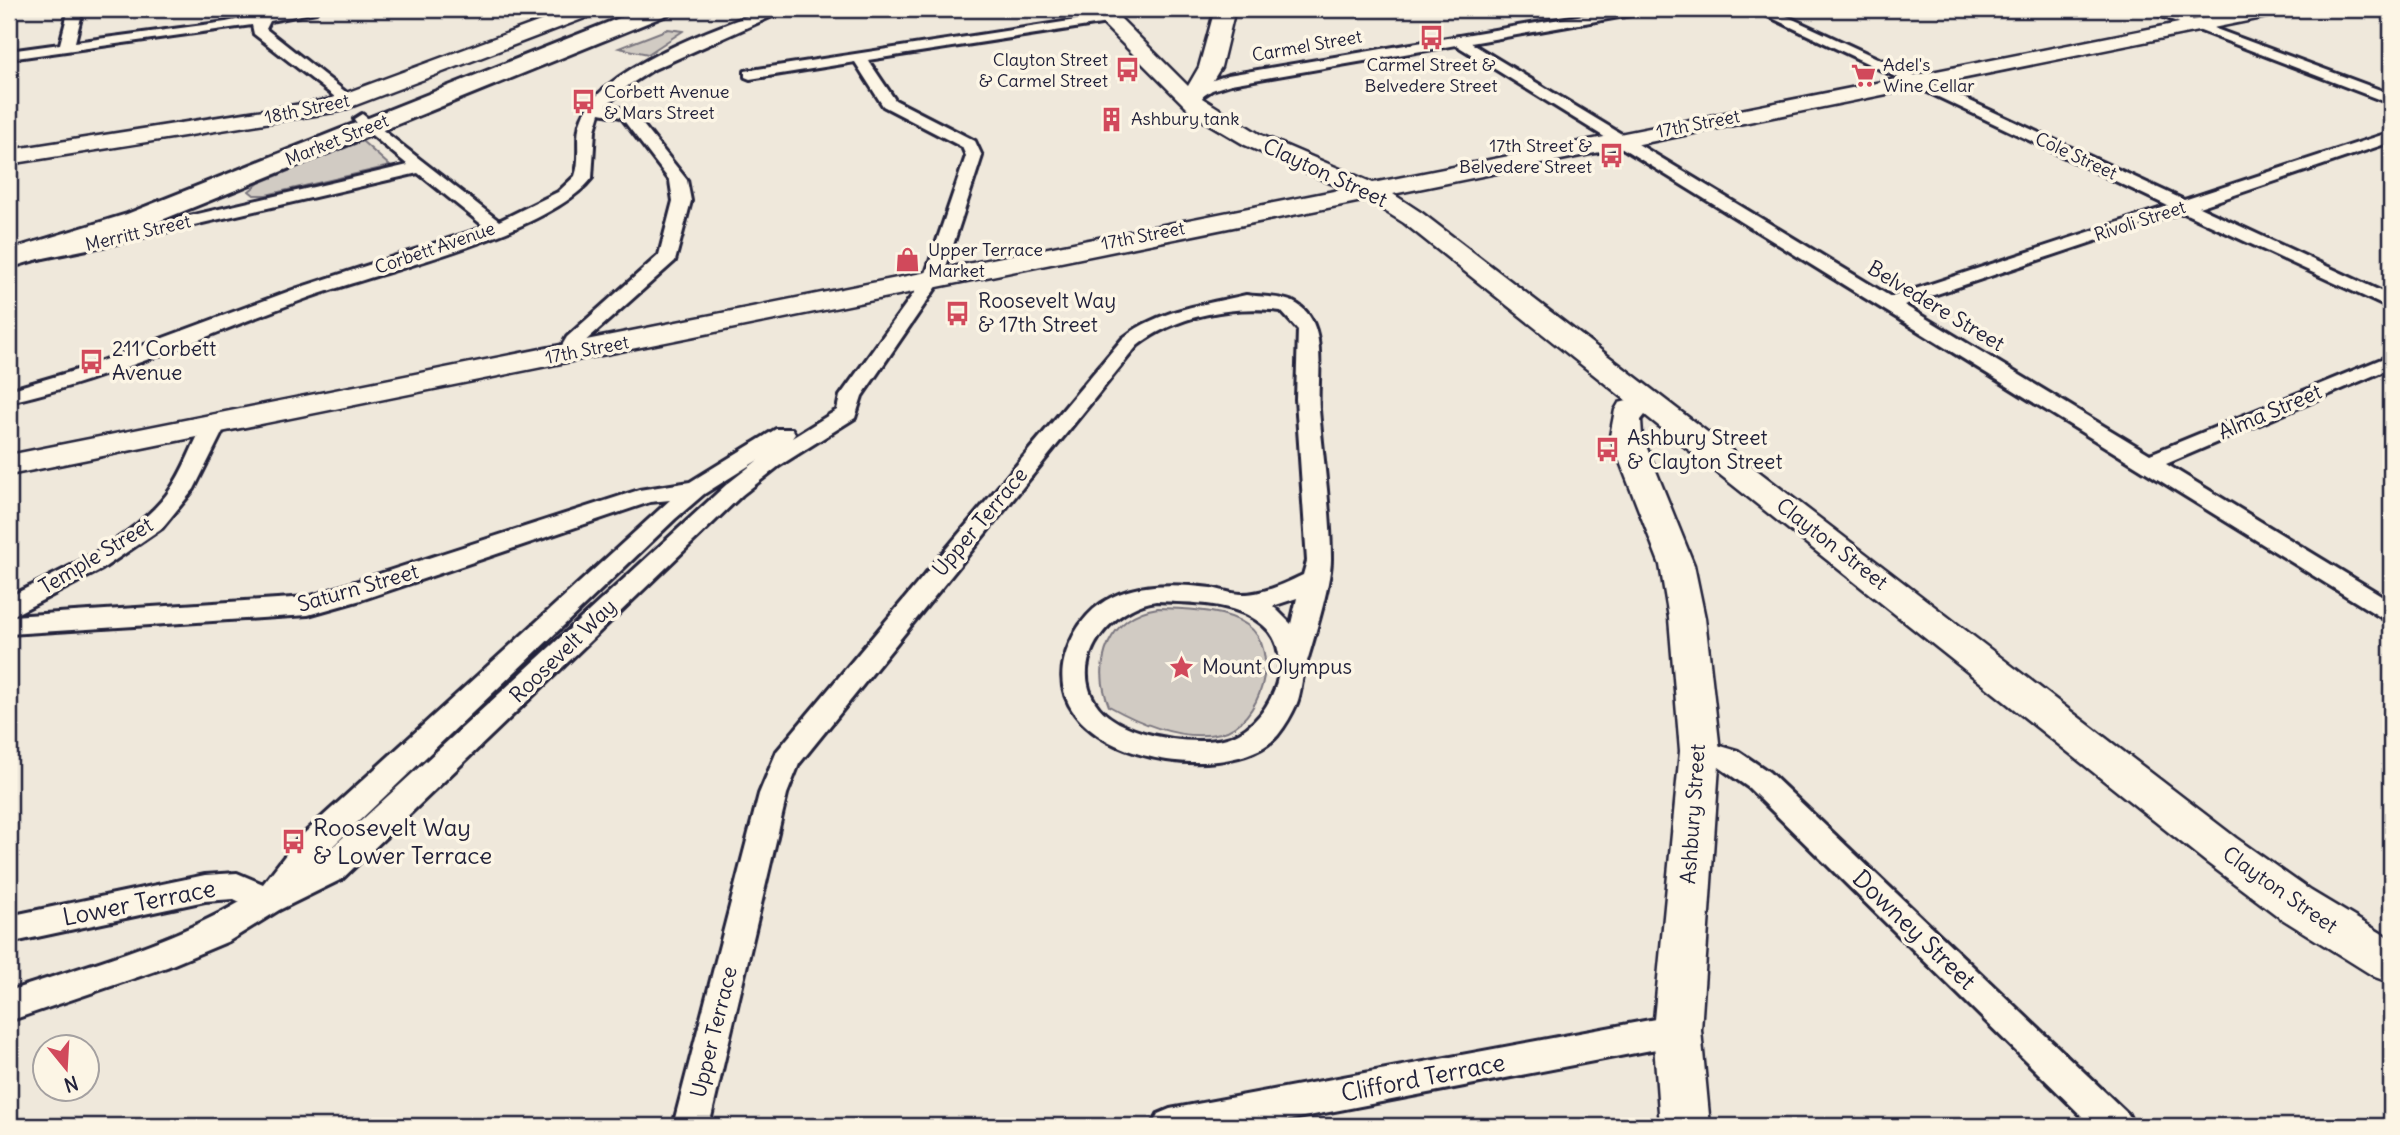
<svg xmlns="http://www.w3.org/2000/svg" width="2400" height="1135" font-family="Delius,sans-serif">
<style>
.green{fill:#d1cbc3;stroke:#7a767f;stroke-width:2}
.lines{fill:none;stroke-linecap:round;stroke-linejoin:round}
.street-casing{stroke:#22223b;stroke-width:6}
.secondary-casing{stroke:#22223b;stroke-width:5}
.primary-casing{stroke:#22223b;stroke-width:6}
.street{fill:#fcf5e5;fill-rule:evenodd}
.secondary{fill:#fcf5e5;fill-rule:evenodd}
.primary{fill:#fcf5e5;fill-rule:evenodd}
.labels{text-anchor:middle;stroke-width:7;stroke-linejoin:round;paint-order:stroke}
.far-street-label{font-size:18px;fill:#22223b;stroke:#fcf5e5}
.far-poi-label{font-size:18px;fill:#22223b;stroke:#fcf5e5;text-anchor:start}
.street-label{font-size:21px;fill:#22223b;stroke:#fcf5e5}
.poi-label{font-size:21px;fill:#22223b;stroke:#fcf5e5;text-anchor:start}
.near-poi-label{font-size:24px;fill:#22223b;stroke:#fcf5e5;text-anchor:start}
.near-street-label{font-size:24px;fill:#22223b;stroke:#fcf5e5}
</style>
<rect width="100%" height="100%" fill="#efe8db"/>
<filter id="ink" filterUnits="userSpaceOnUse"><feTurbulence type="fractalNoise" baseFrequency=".0143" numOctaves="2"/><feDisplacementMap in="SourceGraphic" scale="14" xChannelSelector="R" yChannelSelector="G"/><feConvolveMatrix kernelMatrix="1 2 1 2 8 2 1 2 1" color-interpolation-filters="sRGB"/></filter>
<g filter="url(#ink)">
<path class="green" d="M 668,29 L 683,31 L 648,54 L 619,48 Z
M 362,141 L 390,166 L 266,195 L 254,195 L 249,191 L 259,183 Z
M 1158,608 C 1185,609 1225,609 1247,625 C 1283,650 1260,724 1221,733 C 1183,742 1141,724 1109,706 C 1091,663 1109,615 1158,608 Z"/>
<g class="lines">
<defs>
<path id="street" d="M 69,9 L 83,9 L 75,42 L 226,22 L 260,15 L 269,9 L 275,12 L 318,9 L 316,12 L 270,21 L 266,29 L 357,101 L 354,104 L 344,104 L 254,34 L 252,25 L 9,59 L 9,51 L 60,44 Z
M 768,9 L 788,9 L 654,69 L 629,85 L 606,105 L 632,111 L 687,180 L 691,201 L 675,261 L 582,344 L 574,358 L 560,358 L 557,354 L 567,337 L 659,255 L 673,201 L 670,181 L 621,117 L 600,113 L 595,130 L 592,178 C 549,234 379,272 310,297 C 210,333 113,379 9,402 L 9,390 L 77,370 L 298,288 L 485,227 L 418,173 L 112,244 L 9,265 L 9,253 L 112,234 L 408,165 L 356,122 L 354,119 L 362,114 L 499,221 L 558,192 L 575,176 C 582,157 574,136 582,118 C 601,68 719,26 768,9 Z
M 1619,9 L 1649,9 L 1642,13 L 1471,43 L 1891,297 L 2168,206 L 1753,9 L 1771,9 L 2184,200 L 2391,132 L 2391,142 L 2199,207 L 2391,296 L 2391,309 L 2182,212 L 1904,305 L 2150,454 L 2391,355 L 2391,368 L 2166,464 L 2391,601 L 2391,621 L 2382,618 L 1456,45 L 1231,84 L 1212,90 L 1191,104 L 1183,99 L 1202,84 L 1228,75 Z
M 2143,9 L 2162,9 L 2391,94 L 2391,104 Z
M 1109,15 L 1114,16 L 1114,22 L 868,60 L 895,100 L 975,141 L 982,156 L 942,279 L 862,396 L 855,418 L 779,466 L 742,495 L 342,879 L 279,910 L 229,941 L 167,967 L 9,1021 L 9,991 C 87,965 168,944 240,902 L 234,899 L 205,901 L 9,943 L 9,916 L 205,875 L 237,873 L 263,884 L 297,840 L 670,500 L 650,502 L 361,600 L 308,615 L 9,634 L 9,597 C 63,569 128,544 167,494 C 185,471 192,442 208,418 L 216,416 L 227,423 L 194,489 L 162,528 L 102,569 L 12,616 L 308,597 L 639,490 L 690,482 L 776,429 L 792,429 L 795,434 L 792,438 L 837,410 L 840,396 L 924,279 L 966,156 L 962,147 L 883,106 L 855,62 L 750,79 L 745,77 L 745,71 ZM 758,460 L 726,485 L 313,865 L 675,519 L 704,494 Z
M 1246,295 C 1260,297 1280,296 1293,302 C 1331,320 1316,377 1319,410 C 1323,459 1331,509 1331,559 C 1331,585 1312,644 1304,672 C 1301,682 1301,693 1297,703 C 1292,714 1286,725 1278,735 C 1229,793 1020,756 1070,643 C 1096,583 1155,581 1211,588 C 1221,590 1232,594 1242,594 C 1264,594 1284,584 1303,575 L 1307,561 L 1296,399 L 1298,330 L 1281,311 C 1232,305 1177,315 1137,346 L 799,764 L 787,794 L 709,1126 L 673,1126 L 759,794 L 777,751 L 1123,338 C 1158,310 1203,305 1246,295 ZM 1297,598 L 1291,624 L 1273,606 ZM 1156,601 C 1191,603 1235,601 1263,625 C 1301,657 1268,730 1223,739 C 1189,746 1115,735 1095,702 C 1068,658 1113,607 1156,601 Z
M 1700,740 L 1738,751 L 1769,772 L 2128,1114 L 2134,1126 L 2092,1126 L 1749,788 L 1719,767 L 1690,759 L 1686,751 L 1690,743 Z
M 1677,1015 L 1689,1019 L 1694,1030 L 1689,1041 L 1677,1045 L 1257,1126 L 1152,1126 L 1158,1114 L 1170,1109 Z"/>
<path id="secondary" d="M 573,9 L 601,9 L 598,13 L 340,111 L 9,164 L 9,150 L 327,100 Z
M 1094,9 L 1114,9 L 1118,16 L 1188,86 L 1199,67 L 1215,9 L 1235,9 L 1221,67 L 1202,98 L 1261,135 L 1373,183 L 2249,9 L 2287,9 L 2277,15 L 1393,194 L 1422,213 L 2236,838 L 2311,891 L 2391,939 L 2391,983 L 2375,977 L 2279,917 L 2206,862 L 1645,415 L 1641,420 L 1642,436 L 1694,565 L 1705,618 L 1720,751 L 1701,1030 L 1710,1126 L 1660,1126 L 1653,1030 L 1680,751 L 1669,618 L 1660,565 L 1610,436 L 1615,410 L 1619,403 L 1627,401 L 1404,223 L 1367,200 L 9,475 L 9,455 L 1344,189 L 1245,145 L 1194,115 L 1102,23 Z"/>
<path id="primary" d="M 642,9 L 672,9 L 669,14 L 147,226 L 9,268 L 9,250 L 127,214 Z"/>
</defs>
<use href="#street" class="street-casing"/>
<use href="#secondary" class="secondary-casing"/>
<use href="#primary" class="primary-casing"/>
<use href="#street" class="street"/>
<use href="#secondary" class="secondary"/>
<use href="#primary" class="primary"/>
</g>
</g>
<defs>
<symbol id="bus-bare" viewBox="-9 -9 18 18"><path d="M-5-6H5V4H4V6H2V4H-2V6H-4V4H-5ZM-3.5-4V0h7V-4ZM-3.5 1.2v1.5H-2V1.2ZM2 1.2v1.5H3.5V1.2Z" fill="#d1495b" stroke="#fcf5e5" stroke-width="2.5" paint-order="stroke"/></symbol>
<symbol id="supermarket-bare" viewBox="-9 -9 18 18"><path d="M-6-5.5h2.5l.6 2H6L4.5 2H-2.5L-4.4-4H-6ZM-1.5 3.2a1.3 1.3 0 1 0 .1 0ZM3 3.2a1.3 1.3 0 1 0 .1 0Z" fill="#d1495b" stroke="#fcf5e5" stroke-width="2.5" paint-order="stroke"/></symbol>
<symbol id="building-bare" viewBox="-9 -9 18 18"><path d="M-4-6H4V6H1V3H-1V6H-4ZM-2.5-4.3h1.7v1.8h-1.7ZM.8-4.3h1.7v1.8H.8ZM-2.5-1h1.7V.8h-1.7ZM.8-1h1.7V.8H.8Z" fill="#d1495b" stroke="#fcf5e5" stroke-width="2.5" paint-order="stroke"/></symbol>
<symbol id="shop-bare" viewBox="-9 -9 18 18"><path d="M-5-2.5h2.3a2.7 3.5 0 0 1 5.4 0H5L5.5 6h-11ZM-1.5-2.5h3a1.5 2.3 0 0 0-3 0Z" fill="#d1495b" stroke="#fcf5e5" stroke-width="2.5" paint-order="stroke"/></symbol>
<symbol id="sight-bare" viewBox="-9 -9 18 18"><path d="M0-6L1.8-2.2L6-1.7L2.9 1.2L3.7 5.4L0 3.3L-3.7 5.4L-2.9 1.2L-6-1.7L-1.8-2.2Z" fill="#d1495b" stroke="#fcf5e5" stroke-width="2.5" paint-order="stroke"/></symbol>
</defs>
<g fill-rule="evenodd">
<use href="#bus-bare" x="1414" y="20" width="35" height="35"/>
<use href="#bus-bare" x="1110" y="52" width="35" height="35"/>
<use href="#supermarket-bare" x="1846" y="58" width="35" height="35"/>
<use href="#bus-bare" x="566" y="84" width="35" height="35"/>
<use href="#building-bare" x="1094" y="102" width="35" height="35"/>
<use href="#bus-bare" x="1594" y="138" width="35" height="35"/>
<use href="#shop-bare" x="890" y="242" width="35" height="35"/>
<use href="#bus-bare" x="940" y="296" width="35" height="35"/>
<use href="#bus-bare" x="74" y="344" width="35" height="35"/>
<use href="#bus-bare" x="1590" y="432" width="35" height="35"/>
<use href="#sight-bare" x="1164" y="650" width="35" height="35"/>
<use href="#bus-bare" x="276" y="824" width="35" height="35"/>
</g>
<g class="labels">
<g class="far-street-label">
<text transform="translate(1307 46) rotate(-10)" y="6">Carmel Street</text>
<text transform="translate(307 109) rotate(-12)" y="6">18th Street</text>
<text transform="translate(1698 124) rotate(-11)" y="6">17th Street</text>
<text transform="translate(337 140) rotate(-22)" y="6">Market Street</text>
<text transform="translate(2076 156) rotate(25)" y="6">Cole Street</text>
<text transform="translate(2140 221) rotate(-18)" y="6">Rivoli Street</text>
<text transform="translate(138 233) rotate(-13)" y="6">Merritt Street</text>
<text transform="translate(1143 236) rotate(-11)" y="6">17th Street</text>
<text transform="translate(435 248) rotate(-19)" y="6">Corbett Avenue</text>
<text transform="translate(587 350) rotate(-11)" y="6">17th Street</text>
</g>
<g class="far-poi-label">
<text x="1108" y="66" text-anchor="end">Clayton Street<tspan x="1108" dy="21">&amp; Carmel Street</tspan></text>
<text x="1431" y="71" text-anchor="middle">Carmel Street &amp;<tspan x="1431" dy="21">Belvedere Street</tspan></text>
<text x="1883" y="71">Adel's<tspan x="1883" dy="21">Wine Cellar</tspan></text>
<text x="604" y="98">Corbett Avenue<tspan x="604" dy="21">&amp; Mars Street</tspan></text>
<text x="1131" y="125">Ashbury tank</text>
<text x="1592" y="152" text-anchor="end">17th Street &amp;<tspan x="1592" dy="21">Belvedere Street</tspan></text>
<text x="928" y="256">Upper Terrace<tspan x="928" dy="21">Market</tspan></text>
</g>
<g class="street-label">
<text transform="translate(1325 173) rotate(25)" y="7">Clayton Street</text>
<text transform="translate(1936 306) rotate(31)" y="7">Belvedere Street</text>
<text transform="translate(2270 412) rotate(-23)" y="7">Alma Street</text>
<text transform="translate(980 522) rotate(-50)" y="7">Upper Terrace</text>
<text transform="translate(1832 544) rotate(38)" y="7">Clayton Street</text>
<text transform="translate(96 556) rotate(-31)" y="7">Temple Street</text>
<text transform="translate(358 588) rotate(-16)" y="7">Saturn Street</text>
<text transform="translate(563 651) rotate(-44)" y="7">Roosevelt Way</text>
<text transform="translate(1693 814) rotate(-86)" y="7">Ashbury Street</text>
<text transform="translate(2280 890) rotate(35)" y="7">Clayton Street</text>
<text transform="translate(714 1032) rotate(-76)" y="7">Upper Terrace</text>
</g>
<g class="poi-label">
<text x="978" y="308">Roosevelt Way<tspan x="978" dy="24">&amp; 17th Street</tspan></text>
<text x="112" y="356">211 Corbett<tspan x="112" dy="24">Avenue</tspan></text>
<text x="1627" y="445">Ashbury Street<tspan x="1627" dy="24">&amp; Clayton Street</tspan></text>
<text x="1202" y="674">Mount Olympus</text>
</g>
<g class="near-poi-label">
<text x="313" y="836">Roosevelt Way<tspan x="313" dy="28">&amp; Lower Terrace</tspan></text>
</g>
<g class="near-street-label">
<text transform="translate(139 903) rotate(-11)" y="8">Lower Terrace</text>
<text transform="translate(1914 930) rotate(44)" y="8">Downey Street</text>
<text transform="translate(1423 1078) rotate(-11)" y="8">Clifford Terrace</text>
</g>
</g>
<rect width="2400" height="1135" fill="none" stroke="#fcf5e5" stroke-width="35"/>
<rect x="18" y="18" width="2365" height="1100" fill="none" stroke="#22223b" stroke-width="2.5" filter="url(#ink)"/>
<g transform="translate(66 1068) rotate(162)"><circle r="33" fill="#fcf5e5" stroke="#a5a1a1" stroke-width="2"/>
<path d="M0-5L12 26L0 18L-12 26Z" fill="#d1495b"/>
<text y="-10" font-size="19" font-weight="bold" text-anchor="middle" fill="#22223b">N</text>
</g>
</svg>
